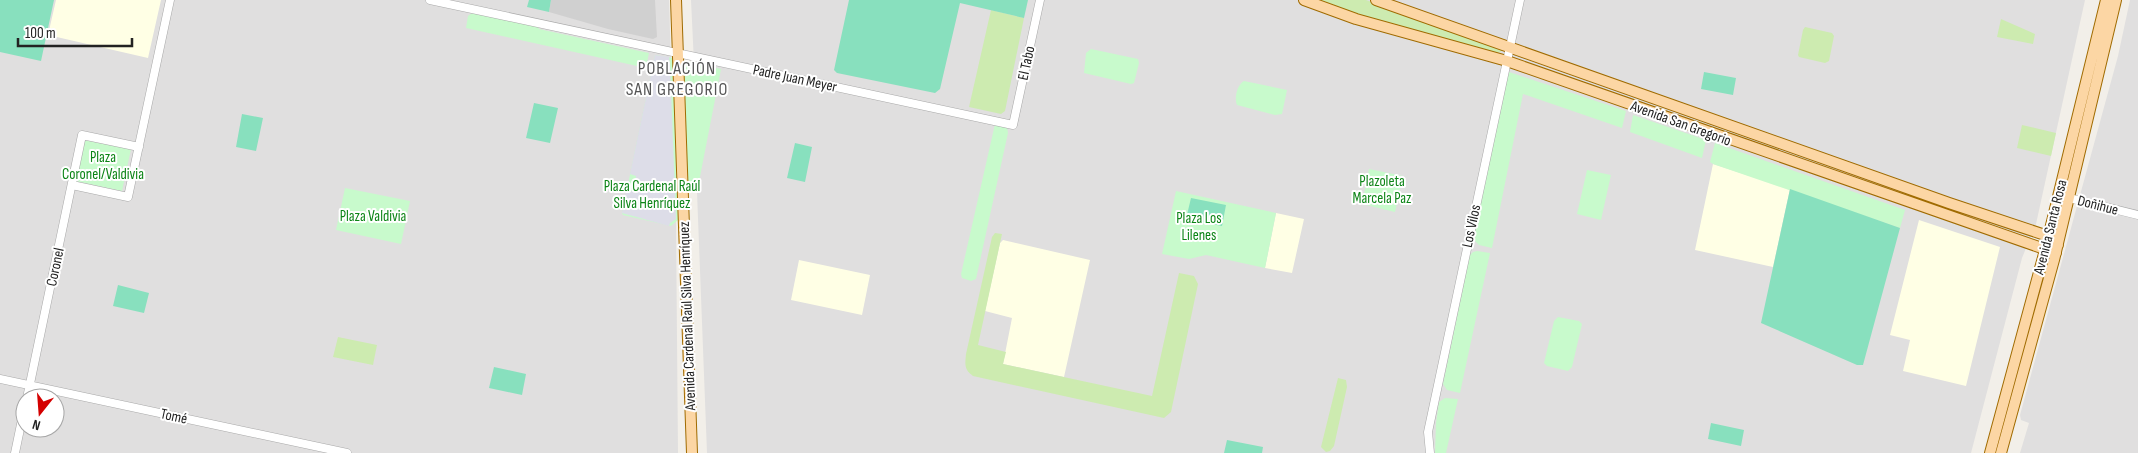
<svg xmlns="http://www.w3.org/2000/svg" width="2138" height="453" font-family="'Sofia Sans Condensed',sans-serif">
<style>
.residential{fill:#e0dfdf;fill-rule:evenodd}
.education{fill:#ffffe5}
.religious{fill:#d0d0d0}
.grass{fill:#cdebb0}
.park{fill:#c8facc}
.pitch{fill:#88e0be}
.plaza{fill:#dddde8}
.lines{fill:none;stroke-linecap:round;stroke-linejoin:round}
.minor-casing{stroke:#a9a9a9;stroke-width:9}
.major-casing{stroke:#a06b00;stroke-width:12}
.minor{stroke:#fff;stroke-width:8}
.major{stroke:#fcd6a4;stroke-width:10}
.labels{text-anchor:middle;stroke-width:4;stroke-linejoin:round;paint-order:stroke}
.street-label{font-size:15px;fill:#222;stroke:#fff}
.park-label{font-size:15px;fill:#0c8416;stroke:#fff}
.quarter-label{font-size:18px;letter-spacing:1px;fill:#555;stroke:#fff}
</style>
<rect width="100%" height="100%" fill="#f2efe9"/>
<path class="residential" d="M 0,0 L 669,0 L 676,222 L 678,453 L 0,453 ZM 25,398 L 55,398 L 55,428 L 25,428 Z
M 691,0 L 2085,0 L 2036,224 L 2022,258 L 1971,453 L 707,453 L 697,192 L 684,63 L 694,63 Z
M 2130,0 L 2138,0 L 2138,453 L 2020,453 L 2029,423 L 2021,420 L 2020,415 L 2118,56 Z"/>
<path class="education" d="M 56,0 L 161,0 L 148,58 L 48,35 Z
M 1713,164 L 1790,189 L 1773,267 L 1695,250 Z
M 1276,213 L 1304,219 L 1292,273 L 1265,268 Z
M 1919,220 L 2000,247 L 1966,386 L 1903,371 L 1910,340 L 1890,335 Z
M 1003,240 L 1090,260 L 1064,377 L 1003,364 L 1012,318 L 985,311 L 1000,243 Z
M 799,260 L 870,275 L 862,315 L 791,300 Z"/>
<path class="religious" d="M 551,0 L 655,0 L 657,37 L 653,39 L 608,29 L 549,12 Z"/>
<path class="grass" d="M 1319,0 L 1366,0 L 1501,48 L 1502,51 L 1497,53 L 1485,50 L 1355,13 Z
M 991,10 L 1024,18 L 1005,111 L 1001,114 L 969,107 Z
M 2001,19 L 2035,34 L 2033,44 L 1997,37 Z
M 1805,27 L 1832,33 L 1834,36 L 1829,61 L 1825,63 L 1799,57 L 1798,55 L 1803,30 Z
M 2022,125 L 2056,133 L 2051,156 L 2017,148 Z
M 995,233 L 1002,234 L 978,345 L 1006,352 L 1003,364 L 1152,396 L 1179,273 L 1194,276 L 1198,284 L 1171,412 L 1164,418 L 973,376 C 964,369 965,365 966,354 L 992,237 Z
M 338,337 L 377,345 L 373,365 L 333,357 Z
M 1338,378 L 1346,380 L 1347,387 L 1334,446 L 1330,451 L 1326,452 L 1321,447 Z"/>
<path class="park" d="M 472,13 L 538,26 L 539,29 L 649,53 L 646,68 L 466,28 L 468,16 Z
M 1091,49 L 1138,59 L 1139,63 L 1134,83 L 1131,84 L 1084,73 L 1086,53 Z
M 655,55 L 673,58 L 678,220 L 671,226 L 623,215 L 622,213 Z
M 686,61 L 721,69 L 697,192 L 688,192 L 682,66 Z
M 1509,72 L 1626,111 L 1622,128 L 1523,94 L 1492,248 L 1479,245 L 1475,241 L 1474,235 Z
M 1244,81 L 1287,90 L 1282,114 L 1275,115 L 1237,105 C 1234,98 1237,85 1244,81 Z
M 1633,115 L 1706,140 L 1702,158 L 1630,132 Z
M 995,124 L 1007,127 L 1008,133 L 976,279 L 971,281 L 962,278 L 961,274 Z
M 83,140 L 131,149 L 122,191 L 75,181 Z
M 1715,143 L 1905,210 L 1900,228 L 1713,164 L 1710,162 Z
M 1369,169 L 1403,176 L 1395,212 L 1362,204 Z
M 1587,170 L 1611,175 L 1601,220 L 1577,214 Z
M 345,188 L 410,201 L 401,244 L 336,230 Z
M 1176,191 L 1276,213 L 1265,268 L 1206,255 L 1189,259 L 1162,254 Z
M 1477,251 L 1490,253 L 1460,393 L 1447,390 L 1443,384 L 1470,255 L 1473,252 Z
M 1558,317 L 1579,321 L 1582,324 L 1572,367 L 1568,371 L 1547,366 L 1544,363 L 1554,321 Z
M 1445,398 L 1458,399 L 1446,453 L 1435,453 L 1436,423 L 1439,402 Z"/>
<path class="pitch" d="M 0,0 L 54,0 L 41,61 L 0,52 Z
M 529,0 L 551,0 L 549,12 L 527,7 Z
M 849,0 L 1028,0 L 1024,18 L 960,3 L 940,89 L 935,93 L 837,73 L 834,70 Z
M 1704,72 L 1736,78 L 1733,95 L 1701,89 Z
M 534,103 L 558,108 L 550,143 L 526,138 Z
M 242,114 L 263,118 L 256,151 L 236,147 Z
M 795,143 L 812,147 L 805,182 L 787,178 Z
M 1790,189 L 1900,228 L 1863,365 L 1857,365 L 1761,323 Z
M 1191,198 L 1226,205 L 1222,226 L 1186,219 Z
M 118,285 L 149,293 L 144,313 L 113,306 Z
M 494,367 L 526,374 L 522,395 L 489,388 Z
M 1711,423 L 1744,430 L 1741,446 L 1708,439 Z
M 1227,440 L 1263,447 L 1262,453 L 1224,453 Z"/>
<path class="plaza" d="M 655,55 L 669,57 L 670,65 L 676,219 L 670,223 L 669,226 L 622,213 L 626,191 L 634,191 L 636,176 L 630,174 Z"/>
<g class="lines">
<defs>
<path id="minor" d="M 430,0 L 1013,125 L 1040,0
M 72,185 L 128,197 L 170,0
M 2065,197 L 2138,215
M 0,379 L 347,453
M 27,398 L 82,135 L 139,147
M 15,453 L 25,405
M 1430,453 L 1428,432 L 1520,0"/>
<path id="major" d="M 676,0 L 692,453
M 1304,0 L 1356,19 L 1507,61 L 2056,253
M 1376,0 L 1949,203 L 2048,236 L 2058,245
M 1990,453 L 2045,250 L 2106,0
M 2001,453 L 2054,260 L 2116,0"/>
</defs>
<use href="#minor" class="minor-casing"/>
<use href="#major" class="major-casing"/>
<use href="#minor" class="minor"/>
<use href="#major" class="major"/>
</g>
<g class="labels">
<g class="street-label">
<text transform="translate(1026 63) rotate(-78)" y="5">El Tabo</text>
<text transform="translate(795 78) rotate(12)" y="5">Padre Juan Meyer</text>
<text transform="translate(1681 123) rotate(20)" y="5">Avenida San Gregorio</text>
<text transform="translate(2098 205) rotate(14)" y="5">Doñihue</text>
<text transform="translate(1471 226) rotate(-78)" y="5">Los Vilos</text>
<text transform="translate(2050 227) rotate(-76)" y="5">Avenida Santa Rosa</text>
<text transform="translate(55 267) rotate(-78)" y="5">Coronel</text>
<text transform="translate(687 316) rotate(-92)" y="5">Avenida Cardenal Raúl Silva Henríquez</text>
<text transform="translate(174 416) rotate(12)" y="5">Tomé</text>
</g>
<g class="park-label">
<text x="103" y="162">Plaza<tspan x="103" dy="17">Coronel/Valdivia</tspan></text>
<text x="1382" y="186">Plazoleta<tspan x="1382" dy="17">Marcela Paz</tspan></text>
<text x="652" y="191">Plaza Cardenal Raúl<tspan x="652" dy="17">Silva Henríquez</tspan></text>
<text x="373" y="221">Plaza Valdivia</text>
<text x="1199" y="223">Plaza Los<tspan x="1199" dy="17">Lilenes</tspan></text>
</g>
<g class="quarter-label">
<text x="677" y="74">POBLACIÓN<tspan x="677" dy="21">SAN GREGORIO</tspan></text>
</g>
</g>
<g transform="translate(40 413) rotate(197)"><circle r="24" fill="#ffffff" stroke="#a7a7a7"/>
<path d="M0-4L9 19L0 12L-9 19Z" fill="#d40000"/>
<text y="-8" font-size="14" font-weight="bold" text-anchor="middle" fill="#222222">N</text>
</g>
<path d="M18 38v8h114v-8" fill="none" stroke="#222222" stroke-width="2.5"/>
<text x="25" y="38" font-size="15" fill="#222222" stroke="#ffffff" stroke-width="4" paint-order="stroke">100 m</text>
</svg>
